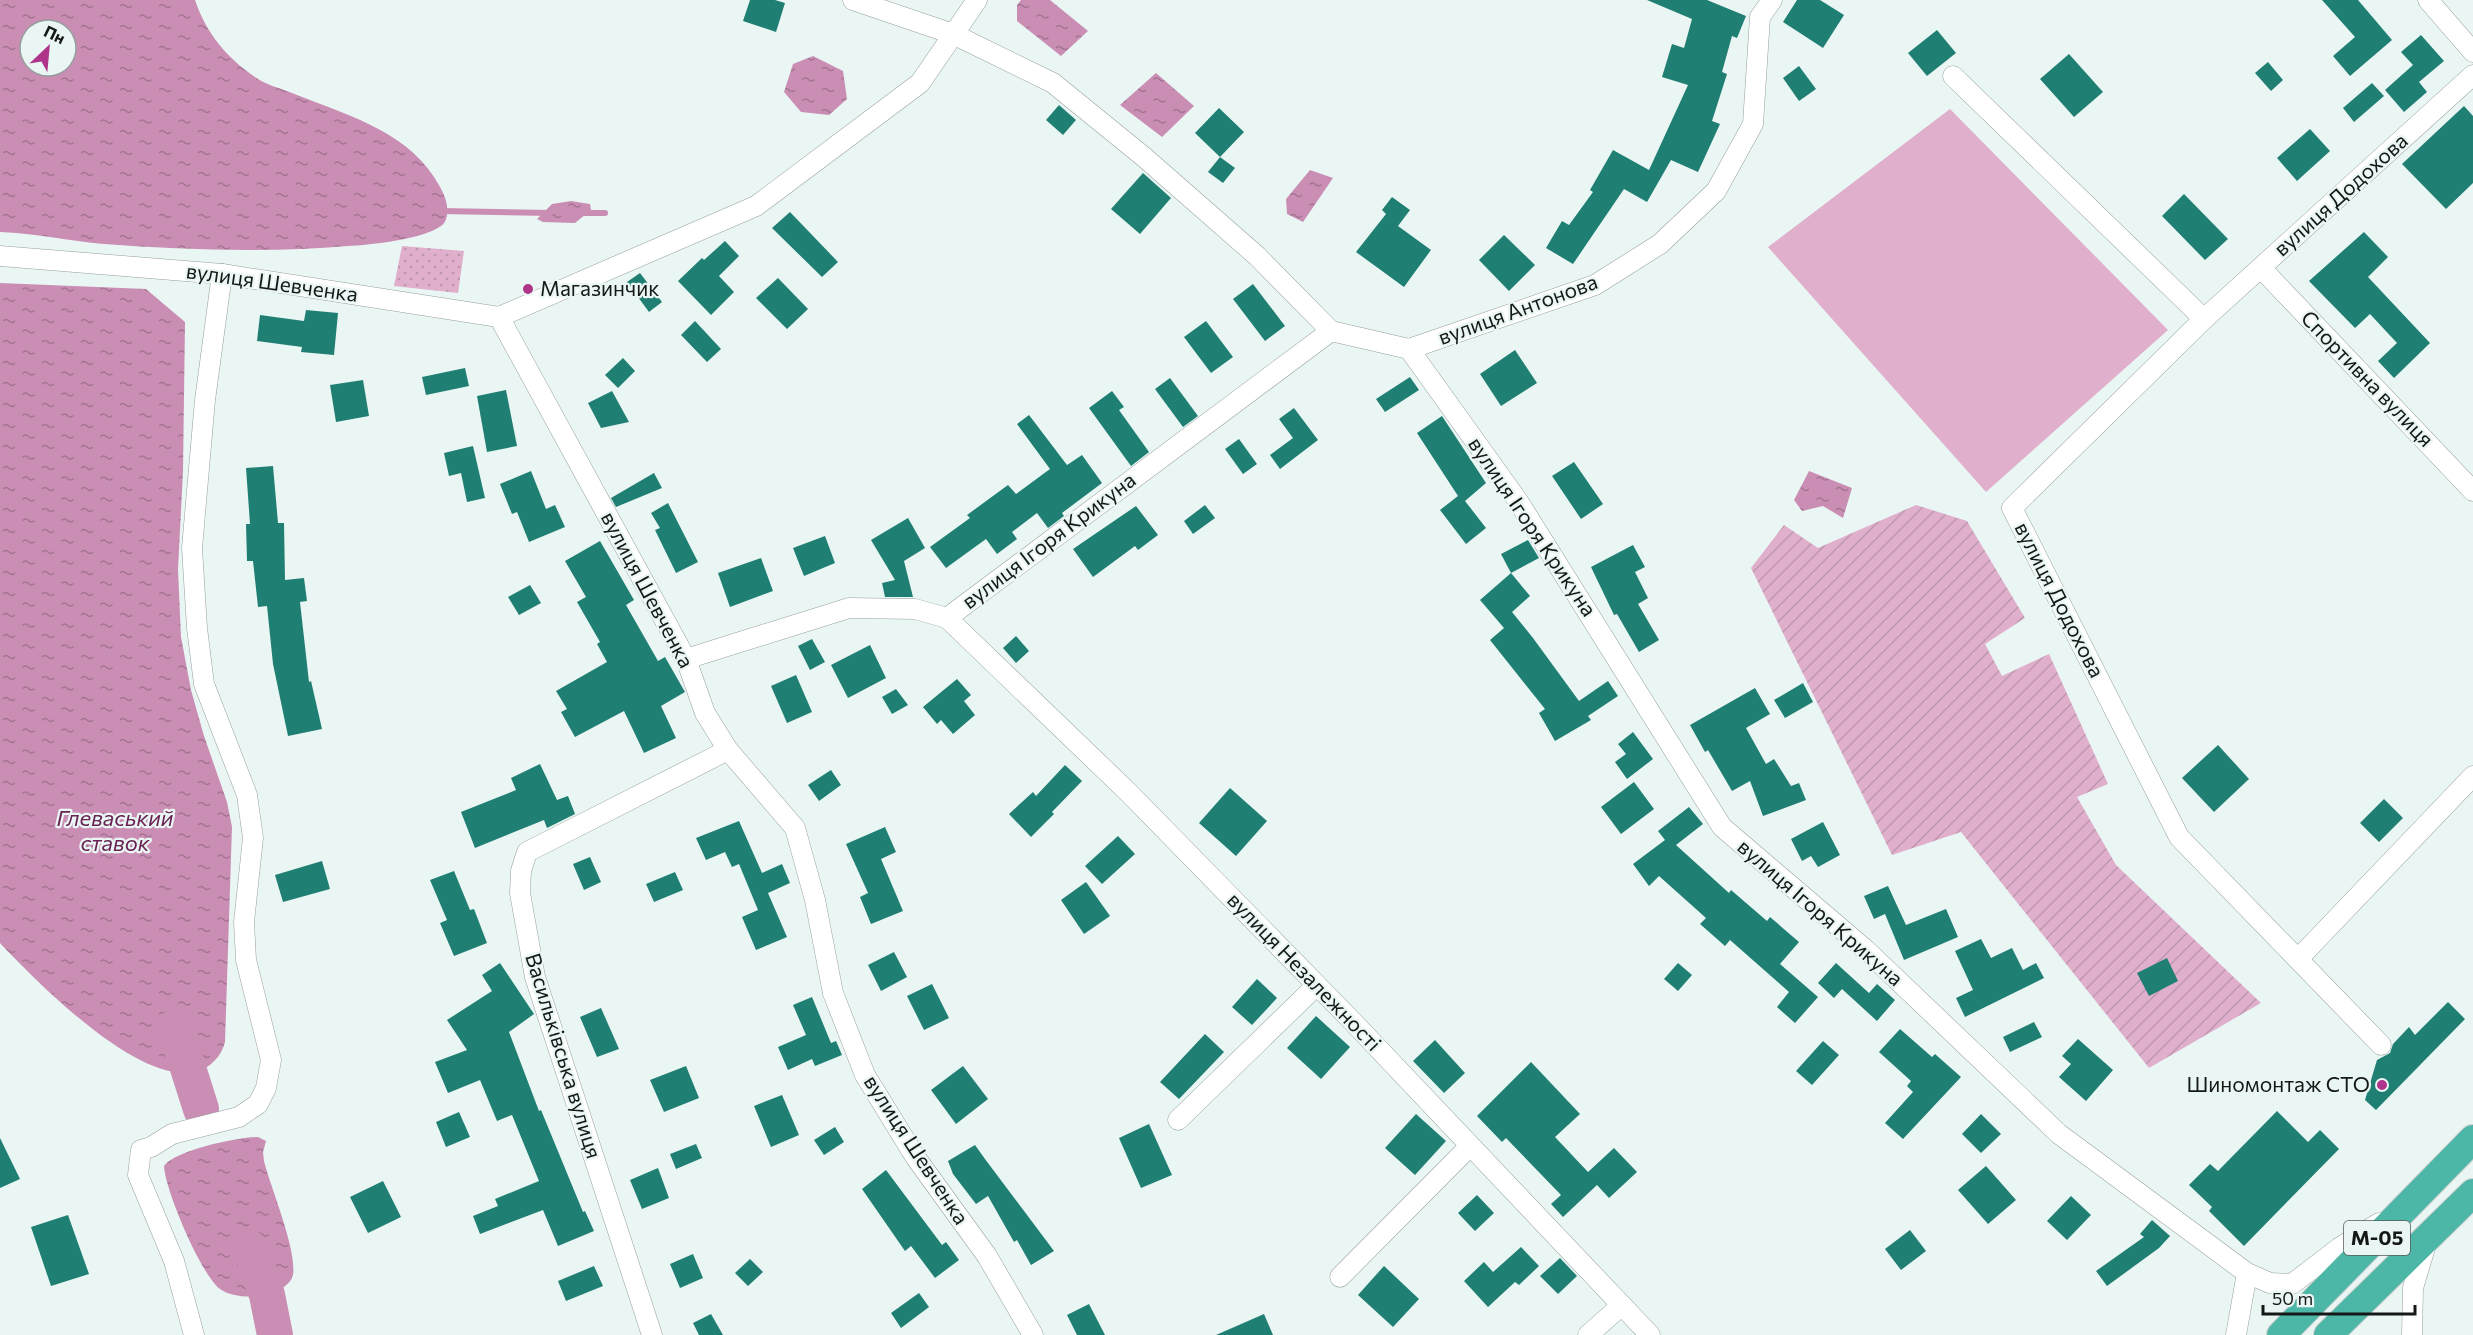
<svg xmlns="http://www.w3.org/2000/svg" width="2473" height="1335" viewBox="0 0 2473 1335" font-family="Commissioner,sans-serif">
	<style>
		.park { fill: url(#park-dots) }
		.garden { fill: url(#garden-furrows) }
		.pitch { fill: #dfafcc }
		.water { fill: url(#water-ripples); fill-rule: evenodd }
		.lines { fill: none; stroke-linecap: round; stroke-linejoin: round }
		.stream { stroke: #ca8eb4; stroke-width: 6 }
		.river { stroke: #ca8eb4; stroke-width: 36 }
		.building { fill: #207f73 }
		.minor-casing { stroke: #95a09e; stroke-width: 21 }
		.highway-casing { stroke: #d0d1d1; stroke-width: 30 }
		.minor { stroke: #fff; stroke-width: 20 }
		.highway { stroke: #4cb6a7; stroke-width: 28 }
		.poi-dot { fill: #ae358a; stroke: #eaf6f4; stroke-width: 2 }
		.labels { text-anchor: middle; stroke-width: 4.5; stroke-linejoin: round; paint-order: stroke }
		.shield { fill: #eaf6f4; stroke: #545b59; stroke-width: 1.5 }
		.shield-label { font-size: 20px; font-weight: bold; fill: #141817 }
		.street-label { font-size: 21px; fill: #141817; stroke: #eaf6f4 }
		.poi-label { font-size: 21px; fill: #141817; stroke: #eaf6f4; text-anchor: start }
		.water-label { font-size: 22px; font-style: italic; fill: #692253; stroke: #eaf6f4 }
	</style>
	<defs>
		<pattern id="park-dots" width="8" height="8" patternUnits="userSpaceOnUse" patternTransform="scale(1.5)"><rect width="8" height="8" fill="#dfafcc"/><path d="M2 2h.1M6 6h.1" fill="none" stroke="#be96ae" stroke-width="1.8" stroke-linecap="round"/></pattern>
		<pattern id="garden-furrows" width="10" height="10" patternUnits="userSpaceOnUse" patternTransform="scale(1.5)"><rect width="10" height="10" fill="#dfafcc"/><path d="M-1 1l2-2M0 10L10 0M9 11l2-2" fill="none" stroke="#be96ae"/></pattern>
		<pattern id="water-ripples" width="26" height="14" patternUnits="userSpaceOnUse" patternTransform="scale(1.5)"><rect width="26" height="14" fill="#ca8eb4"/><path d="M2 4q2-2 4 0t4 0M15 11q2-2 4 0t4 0" fill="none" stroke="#a37391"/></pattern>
	</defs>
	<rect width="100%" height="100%" fill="#eaf6f4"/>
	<polygon class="park" points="402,246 464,251 458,293 394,286"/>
	<polygon class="garden" points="1916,505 1967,521 2025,618 1985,644 2002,676 2049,654 2108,784 2077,797 2116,865 2261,1003 2149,1068 1961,832 1892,855 1751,568 1784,525 1818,548"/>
	<polygon class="pitch" points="1950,109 2168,330 1986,492 1768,247"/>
	<g class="water">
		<path d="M0,0H195C206,33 227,58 255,77C266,85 280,88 292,93C342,113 404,130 434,177C439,185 446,196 447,206C448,213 447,222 441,226C424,239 370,245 348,246C267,253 185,250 104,244C69,241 35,233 0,232ZM30,30H66V66H30Z"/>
		<polygon points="1021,0 1050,0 1088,31 1061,56 1017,21 1017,5"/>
		<polygon points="813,56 843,71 847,99 829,115 801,112 784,92 793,64"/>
		<polygon points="1156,73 1194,106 1162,137 1120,105"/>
		<polygon points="1310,170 1333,178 1303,222 1287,214 1286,199"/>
		<polygon points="571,201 590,204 591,210 575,223 543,222 537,219 552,204"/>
		<path d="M0,283L146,289L185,322L183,471L178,570L181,637L191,690L204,736L227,802L232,827L225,1042C222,1053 216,1061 207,1067C152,1101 35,980 0,943Z"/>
		<polygon points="1809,471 1852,488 1843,518 1823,506 1802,511 1794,500"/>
		<path d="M258,1137L266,1141L263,1152L264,1161C271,1189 297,1249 293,1275C291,1285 278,1291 269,1294C256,1298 232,1298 220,1289C201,1275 165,1190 164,1166C176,1150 238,1137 258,1137Z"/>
	</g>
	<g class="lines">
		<g class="stream">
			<polyline points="440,211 550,213"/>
			<polyline points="581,213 605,213"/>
		</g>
		<g class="river">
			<polyline points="175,1027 201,1109"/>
			<polyline points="251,1249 267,1295 275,1335"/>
		</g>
	</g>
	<g class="building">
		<polygon points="750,0 775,0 785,3 776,32 743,21"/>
		<polygon points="1647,0 1707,0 1746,16 1737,38 1732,36 1722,72 1727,74 1712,121 1720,124 1698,172 1671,160 1647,202 1624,189 1573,264 1546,248 1562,221 1569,225 1593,192 1590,190 1613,150 1649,170 1688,85 1662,77 1672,44 1684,48 1692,19"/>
		<polygon points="1797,0 1820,0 1844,15 1823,48 1783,22"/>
		<polygon points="2322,0 2358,0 2392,40 2350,76 2333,56 2355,37"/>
		<polygon points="1937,30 1956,53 1927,76 1908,53"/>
		<polygon points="2421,35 2444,61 2419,82 2427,92 2404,112 2385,90 2413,65 2401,52"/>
		<polygon points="2069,54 2103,92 2074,117 2040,79"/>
		<polygon points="2268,62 2283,80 2271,91 2255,73"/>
		<polygon points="1799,66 1816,89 1799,101 1783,78"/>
		<polygon points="2372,83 2384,96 2354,122 2343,108"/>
		<polygon points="1059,105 1076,120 1063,135 1046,120"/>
		<polygon points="2464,106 2473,116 2473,183 2446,209 2402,164"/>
		<polygon points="1219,108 1244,132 1220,157 1195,133"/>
		<polygon points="2310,129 2330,151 2297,181 2277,158"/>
		<polygon points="1220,157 1235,168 1223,183 1208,172"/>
		<polygon points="1143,173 1171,198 1140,234 1111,209"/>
		<polygon points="2184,194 2228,239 2205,260 2162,216"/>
		<polygon points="1392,197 1410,210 1398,226 1431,250 1404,287 1356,252 1386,214 1382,210"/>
		<polygon points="790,212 838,262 822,277 772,228"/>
		<polygon points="2364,232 2388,257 2368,277 2430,343 2394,378 2378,361 2397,343 2370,314 2355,328 2309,281"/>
		<polygon points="1504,235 1535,265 1509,291 1479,260"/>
		<polygon points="725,241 739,256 719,276 734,292 711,315 678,281 702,258 704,260"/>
		<polygon points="640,273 662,302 649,312 627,282"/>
		<polygon points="778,278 808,309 787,329 756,298"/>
		<polygon points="1253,284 1285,326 1265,341 1233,299"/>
		<polygon points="306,310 338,313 334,355 301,352 302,347 257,341 260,315 304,321"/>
		<polygon points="695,321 721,349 707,362 681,335"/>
		<polygon points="1206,321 1233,357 1211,373 1184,337"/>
		<polygon points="1515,350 1537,383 1501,406 1480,374"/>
		<polygon points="623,358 635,371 618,388 605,375"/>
		<polygon points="465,368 469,386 426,395 422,377"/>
		<polygon points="1410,377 1419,390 1385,412 1376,399"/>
		<polygon points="1170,378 1198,416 1183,427 1155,389"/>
		<polygon points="363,380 369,416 336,422 330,385"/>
		<polygon points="506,390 517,446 487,452 477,396"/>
		<polygon points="612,391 629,422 601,428 588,403"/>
		<polygon points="1112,391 1124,407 1119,410 1149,452 1131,466 1089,408"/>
		<polygon points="1294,408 1318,440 1280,469 1270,455 1293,438 1279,419"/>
		<polygon points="1029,415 1067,465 1082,455 1102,483 1062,513 1064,516 1048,528 1037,513 1012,532 1017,539 997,554 986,539 946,568 930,547 970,518 967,515 1008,485 1016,494 1050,469 1017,424"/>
		<polygon points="1442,416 1486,483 1465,501 1486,528 1466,544 1440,510 1458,496 1417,433"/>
		<polygon points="1239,439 1257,464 1243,474 1225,449"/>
		<polygon points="473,446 485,498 467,502 461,473 449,476 444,453"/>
		<polygon points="1574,462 1603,504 1581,519 1552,476"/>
		<polygon points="273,466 278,523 284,523 285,580 304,578 307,601 300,602 309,682 311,681 322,729 288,736 273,664 267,606 258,607 253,561 247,561 246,524 250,524 246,468"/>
		<polygon points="531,471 546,509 555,505 565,527 529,542 517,512 512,514 500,484"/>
		<polygon points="654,473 662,488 616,507 611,498"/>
		<polygon points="668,503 698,562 676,573 655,530 660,528 651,513"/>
		<polygon points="1205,505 1215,518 1193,534 1184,521"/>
		<polygon points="1136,506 1158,535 1138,550 1135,546 1093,577 1073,549"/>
		<polygon points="908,518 925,548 904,561 913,597 885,597 882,583 895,580 871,540"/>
		<polygon points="825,536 835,563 804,576 793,548"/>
		<polygon points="1528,540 1539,558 1511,573 1501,554"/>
		<polygon points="600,541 634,600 626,605 658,661 665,657 685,692 661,706 676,738 644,753 624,711 575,737 561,712 567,709 556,691 607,662 597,644 600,642 577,602 586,597 565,561"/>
		<polygon points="1633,545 1645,567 1635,572 1648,598 1638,604 1659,640 1639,652 1617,614 1614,615 1591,567"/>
		<polygon points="761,558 773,591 730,607 718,573"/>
		<polygon points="1511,573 1530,596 1512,612 1533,638 1579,701 1608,681 1618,696 1588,716 1591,720 1555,741 1539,713 1545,709 1490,640 1504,628 1480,600"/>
		<polygon points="530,585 541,603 519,615 508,597"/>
		<polygon points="1016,636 1029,651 1016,663 1003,648"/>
		<polygon points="812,639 825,662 810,670 798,646"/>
		<polygon points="870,645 886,678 848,698 831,665"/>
		<polygon points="796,675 812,712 787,723 771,686"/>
		<polygon points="957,679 971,695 964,701 975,715 953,734 941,720 937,724 923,707"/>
		<polygon points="1803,683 1813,702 1785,718 1774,700"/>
		<polygon points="1755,688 1770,714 1746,728 1766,764 1774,759 1791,786 1799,783 1806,800 1763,816 1750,781 1732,791 1708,750 1705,752 1690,725"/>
		<polygon points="896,689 908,705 892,714 882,697"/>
		<polygon points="1633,732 1653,759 1627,779 1615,762 1626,754 1618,744"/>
		<polygon points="2218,745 2249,779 2214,812 2182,778"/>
		<polygon points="540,764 557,800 568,796 575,814 547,828 544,820 475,848 461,812 516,790 511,778"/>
		<polygon points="1065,765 1082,781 1052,812 1054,814 1031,837 1009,814 1033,792 1036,796"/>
		<polygon points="831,770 841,785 819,801 808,785"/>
		<polygon points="1634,782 1654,809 1621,834 1601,807"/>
		<polygon points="1230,788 1267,821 1236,856 1199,823"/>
		<polygon points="2384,799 2403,818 2379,842 2360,823"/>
		<polygon points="1689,807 1703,824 1676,845 1729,893 1731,890 1767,921 1770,917 1799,942 1780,964 1818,997 1795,1023 1777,1007 1789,992 1730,940 1725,946 1700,924 1706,918 1659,876 1649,886 1633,864 1665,840 1658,831"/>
		<polygon points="739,821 762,873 782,864 790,883 768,893 787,937 756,950 742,917 758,910 739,864 732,867 725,852 706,860 696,838"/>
		<polygon points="1823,822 1840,855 1818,867 1811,856 1802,861 1791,839"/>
		<polygon points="885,827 896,852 881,859 903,911 871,924 860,897 868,893 846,844"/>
		<polygon points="1118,836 1135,854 1102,884 1085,866"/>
		<polygon points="590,857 601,882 584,890 573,864"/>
		<polygon points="322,861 330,889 283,902 275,875"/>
		<polygon points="454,871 470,910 474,909 487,943 454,956 440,923 447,920 430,880"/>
		<polygon points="675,872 683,890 654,902 646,884"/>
		<polygon points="1086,882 1110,916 1084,934 1061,900"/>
		<polygon points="1888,886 1906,925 1946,909 1958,937 1904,960 1885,914 1874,919 1864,896"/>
		<polygon points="1981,939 1991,958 2012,948 2023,970 2036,963 2044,978 1965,1017 1956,998 1973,990 1955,951"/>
		<polygon points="894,952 907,977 881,991 868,965"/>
		<polygon points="2167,958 2178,981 2149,996 2137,973"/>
		<polygon points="500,963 534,1014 509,1032 539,1111 541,1110 583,1212 585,1211 594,1231 558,1246 543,1210 480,1234 473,1216 498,1206 495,1199 539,1181 512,1115 497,1121 480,1080 448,1093 435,1062 467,1050 447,1020 492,991 482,975"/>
		<polygon points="1678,963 1692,975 1678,991 1664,979"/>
		<polygon points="1836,963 1869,993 1877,984 1895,1000 1877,1021 1842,989 1834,998 1818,983"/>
		<polygon points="1257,979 1277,998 1252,1025 1232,1007"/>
		<polygon points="932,984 949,1018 924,1030 907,996"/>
		<polygon points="812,997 831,1043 836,1041 842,1055 815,1066 812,1059 788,1070 778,1047 806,1035 793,1005"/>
		<polygon points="2448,1002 2465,1019 2376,1110 2365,1100 2377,1060 2390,1053 2393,1044 2409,1027 2415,1035"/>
		<polygon points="601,1008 619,1049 597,1057 580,1017"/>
		<polygon points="1316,1016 1350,1047 1321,1079 1287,1048"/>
		<polygon points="2034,1022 2042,1037 2010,1052 2003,1037"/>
		<polygon points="1900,1029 1932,1057 1935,1054 1961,1077 1903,1139 1885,1123 1913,1092 1907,1086 1911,1081 1879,1052"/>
		<polygon points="1205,1034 1224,1052 1179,1099 1160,1082"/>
		<polygon points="2078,1039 2113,1070 2086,1101 2059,1077 2071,1064 2062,1056"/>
		<polygon points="1435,1040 1465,1073 1444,1093 1413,1061"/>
		<polygon points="1823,1041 1839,1055 1812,1085 1796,1071"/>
		<polygon points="1531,1062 1580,1114 1555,1137 1588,1172 1614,1148 1637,1172 1609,1198 1597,1185 1563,1217 1551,1204 1561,1195 1506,1138 1502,1142 1477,1116"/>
		<polygon points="686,1066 699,1098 664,1112 650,1080"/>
		<polygon points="963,1066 988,1099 956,1124 931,1090"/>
		<polygon points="782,1095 799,1135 771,1147 754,1106"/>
		<polygon points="2277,1111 2308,1142 2320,1130 2339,1149 2244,1246 2209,1211 2212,1207 2189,1185 2210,1164 2218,1171"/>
		<polygon points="459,1112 470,1137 446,1147 436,1122"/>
		<polygon points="1416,1114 1446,1141 1415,1175 1385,1148"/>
		<polygon points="1981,1114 2001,1134 1981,1153 1962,1134"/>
		<polygon points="1149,1124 1172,1175 1141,1188 1119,1138"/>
		<polygon points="835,1127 844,1142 824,1155 814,1140"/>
		<polygon points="0,1138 20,1179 0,1188"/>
		<polygon points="696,1144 702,1158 676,1169 670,1154"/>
		<polygon points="975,1145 985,1159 1054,1251 1031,1265 1017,1240 1014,1242 988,1196 976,1204 953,1174 948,1161"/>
		<polygon points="1986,1166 2016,1200 1988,1224 1958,1190"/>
		<polygon points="658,1168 669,1198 642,1209 630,1180"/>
		<polygon points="886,1170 942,1245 946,1242 959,1260 935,1278 911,1246 905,1251 862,1189"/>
		<polygon points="383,1181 401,1217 368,1233 350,1197"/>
		<polygon points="1477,1195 1494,1213 1475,1231 1458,1213"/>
		<polygon points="2071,1196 2091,1215 2067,1240 2047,1221"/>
		<polygon points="68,1215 89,1274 51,1286 31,1227"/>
		<polygon points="2152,1220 2170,1236 2159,1248 2107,1286 2096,1271 2144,1237 2140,1234"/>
		<polygon points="1910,1230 1926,1251 1901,1270 1885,1249"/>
		<polygon points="1521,1247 1539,1266 1519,1285 1515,1282 1488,1307 1464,1281 1484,1262 1493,1272"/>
		<polygon points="693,1254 703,1278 680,1288 670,1264"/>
		<polygon points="1560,1258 1577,1276 1558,1294 1540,1276"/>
		<polygon points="750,1259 763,1272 748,1286 735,1273"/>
		<polygon points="594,1266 603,1286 566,1301 558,1281"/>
		<polygon points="1384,1266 1419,1299 1393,1327 1358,1295"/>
		<polygon points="919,1293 929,1307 901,1328 891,1313"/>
		<polygon points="1089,1304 1105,1335 1077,1335 1067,1315"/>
		<polygon points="711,1314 723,1335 699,1335 693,1323"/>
		<polygon points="1264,1314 1273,1335 1216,1335"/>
	</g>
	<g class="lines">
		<defs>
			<g id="minor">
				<polyline points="853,0 953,34 1053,83 1144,157 1257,256 1331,331"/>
				<polyline points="2428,0 2473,52"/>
				<polyline points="1953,76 2204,319"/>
				<polyline points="0,256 222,274 499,317 686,659 705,713 728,750 795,828 815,900 833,993 865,1075 916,1158 987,1256 1033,1335"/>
				<polyline points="2261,268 2473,491"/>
				<polyline points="499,317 756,206 920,83 977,0"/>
				<polyline points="1409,349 1595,285 1660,244 1716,191 1753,124 1760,17 1772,0"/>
				<polyline points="947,618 1129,793 1355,1024 1650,1335"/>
				<polyline points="686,659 849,608 915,609 947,618 1331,331 1409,349 1518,501 1722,827 1866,950 2059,1134 2247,1273 2270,1283 2292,1284 2339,1248 2379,1223"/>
				<polyline points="2298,959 2473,776"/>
				<polyline points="2381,1045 2179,837 2012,508 2204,319 2473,75"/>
				<polyline points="1178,1120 1317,985"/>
				<polyline points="1340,1277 1470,1146"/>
				<polyline points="194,1335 174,1261 138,1175 141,1150 151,1147 172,1134 239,1117 258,1104 266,1088 271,1060 246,960 244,922 253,838 247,795 204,684 197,628 192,548 205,400 222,274"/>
				<polyline points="652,1335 535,977 520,893 521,871 527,852 728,750"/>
				<polyline points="1588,1335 1622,1305"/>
				<polyline points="2236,1335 2247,1273"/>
				<polyline points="2412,1335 2413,1288 2427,1241"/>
			</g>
			<g id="highway">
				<polyline points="2281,1335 2473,1139"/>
				<polyline points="2328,1335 2473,1193"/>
			</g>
		</defs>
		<use href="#minor" class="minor-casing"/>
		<use href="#highway" class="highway-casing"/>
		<use href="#minor" class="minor"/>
		<use href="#highway" class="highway"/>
	</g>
	<g class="poi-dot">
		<circle cx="528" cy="289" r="6"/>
		<circle cx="2382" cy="1085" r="6"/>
	</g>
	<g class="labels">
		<rect class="shield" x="2344" y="1221" width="66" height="34" rx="4.5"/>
		<g class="shield-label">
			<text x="2377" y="1245">М-05</text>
		</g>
		<g class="street-label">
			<text transform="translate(2341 195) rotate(-42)" y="7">вулиця Додохова</text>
			<text transform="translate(272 283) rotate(8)" y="7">вулиця Шевченка</text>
			<text transform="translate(1518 310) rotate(-20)" y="7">вулиця Антонова</text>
			<text transform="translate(2367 379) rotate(46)" y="7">Спортивна вулиця</text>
			<text transform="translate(1532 527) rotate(56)" y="7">вулиця Ігоря Крикуна</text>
			<text transform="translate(1049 541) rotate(-37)" y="7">вулиця Ігоря Крикуна</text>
			<text transform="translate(647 590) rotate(62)" y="7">вулиця Шевченка</text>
			<text transform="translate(2059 600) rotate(63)" y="7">вулиця Додохова</text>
			<text transform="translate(1820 913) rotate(41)" y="7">вулиця Ігоря Крикуна</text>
			<text transform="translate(1304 972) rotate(46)" y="7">вулиця Незалежності</text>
			<text transform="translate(563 1056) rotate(73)" y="7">Васильківська вулиця</text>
			<text transform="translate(916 1150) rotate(57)" y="7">вулиця Шевченка</text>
		</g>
		<g class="poi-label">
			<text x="540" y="296">Магазинчик</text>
			<text x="2370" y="1092" text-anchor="end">Шиномонтаж СТО</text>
		</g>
		<g class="water-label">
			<text x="115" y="826">Глеваський<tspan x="115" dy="25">ставок</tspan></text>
		</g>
	</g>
	<g transform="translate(48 48) rotate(26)"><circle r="28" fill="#eaf6f4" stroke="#949d9c" stroke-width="1.5"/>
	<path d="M0-4.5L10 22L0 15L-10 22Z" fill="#ae358a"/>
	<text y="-9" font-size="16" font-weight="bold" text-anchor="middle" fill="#141817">Пн</text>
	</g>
	<path d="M2263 1305v9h152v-9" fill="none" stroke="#141817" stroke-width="3"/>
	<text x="2272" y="1305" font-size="18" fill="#141817" stroke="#eaf6f4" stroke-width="4.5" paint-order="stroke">50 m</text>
</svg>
